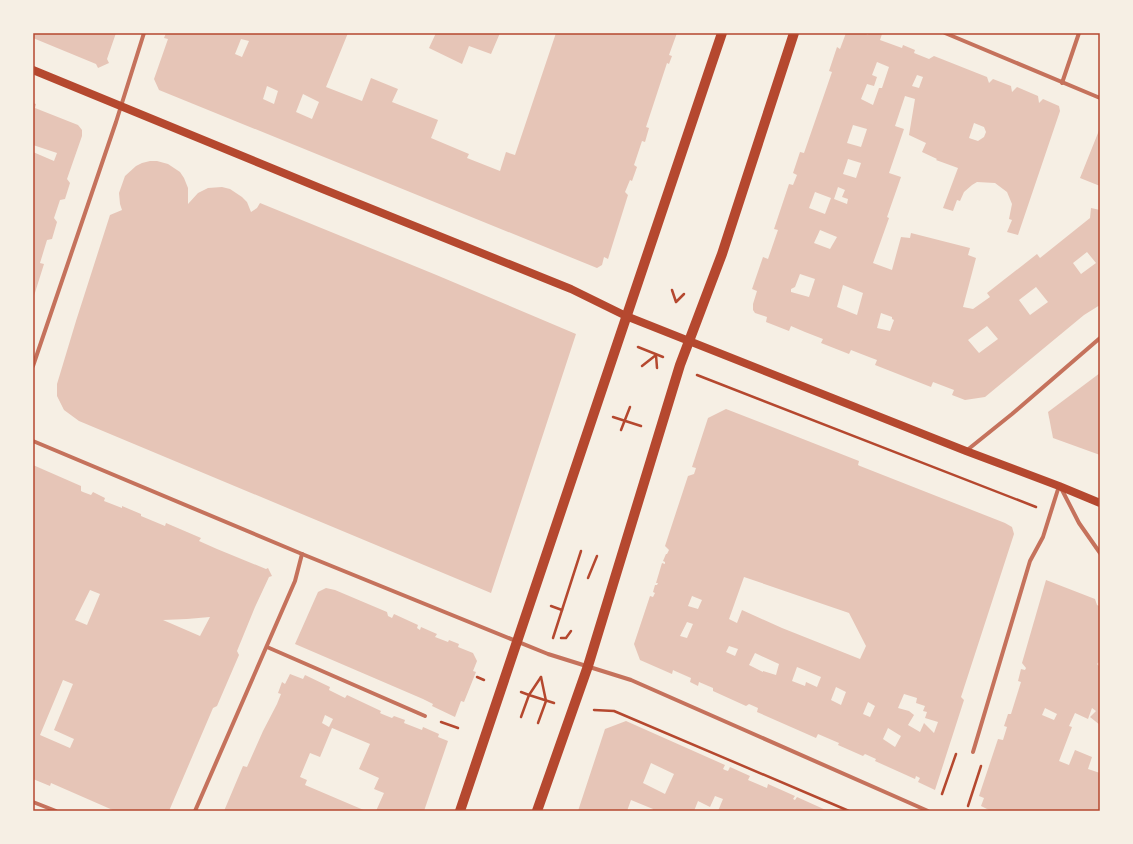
<svg xmlns="http://www.w3.org/2000/svg" width="1133" height="844" viewBox="0 0 1133 844" font-family="'Nunito Sans',sans-serif">
	<style>
		.building { fill: #e6c5b7; fill-rule: evenodd }
		.lines { fill: none; stroke-linecap: round; stroke-linejoin: round }
		.path { stroke: #b5482f; stroke-width: 2.5 }
		.minor { stroke: #c5725c; stroke-width: 4 }
		.secondary { stroke: #b5482f; stroke-width: 8 }
		.primary { stroke: #b5482f; stroke-width: 10 }
		.neatline { fill: none; stroke: #b5482f; stroke-width: 1.5 }
	</style>
	<rect width="100%" height="100%" fill="#f6efe4"/>
	<g class="building">
		<polygon points="33,33 116,33 107,59 109,63 98,68 96,64 33,38"/>
		<path d="M166,33H348L326,87L362,101L371,78L398,89L392,102L438,120L431,138L469,154L467,158L500,171L506,152L515,155L556,33H677L669,55L672,56L669,64L667,63L646,127L649,128L645,142L642,141L634,165L637,167L632,181L630,180L625,192L628,195L608,259L604,257L602,265L597,268L159,90L154,79L168,39L164,38ZM241,39L249,41L242,57L235,54ZM267,86L278,91L274,104L263,99ZM303,94L319,102L312,119L296,112Z"/>
		<polygon points="436,33 500,33 491,54 469,46 462,64 429,48"/>
		<path d="M846,33H864L868,35L869,33H880L882,34L880,40L902,48L903,45L915,50L914,53L929,59L934,56L987,77L989,83L993,79L1011,86L1012,92L1017,87L1038,96L1039,103L1043,99L1059,106L1060,111L1018,235L1007,232L1012,220L1009,219L1012,204L1007,192L995,183L977,182L972,185L964,192L960,201L957,200L953,211L943,208L958,168L936,160L937,159L922,152L926,143L909,135L915,99L905,96L895,126L904,129L889,173L901,177L887,217L889,218L873,263L892,270L901,237L910,238L911,233L970,248L968,255L976,258L963,307L973,309L990,297L987,293L1037,254L1040,258L1090,218L1091,208L1100,210V305L1084,315L985,397L965,400L952,395L954,390L933,382L931,387L875,365L877,360L869,357L851,350L849,354L821,343L823,339L805,332L791,326L789,331L766,322L767,317L755,313L753,310V304L757,291L752,289L763,257L768,259L778,230L774,229L789,184L793,185L797,175L793,173L800,152L804,153L832,72L829,71L837,47L840,49ZM877,62L889,67L882,88H879L873,105L861,99L867,84L874,86L877,77L872,75ZM917,75L923,77L919,88L912,86ZM974,123L984,127L986,132L984,137L978,141L969,138ZM853,125L867,129L861,147L847,143ZM848,159L861,163L856,178L843,174ZM838,187L845,190L842,197L848,199L847,204L834,199ZM815,192L831,198L825,214L809,208ZM820,230L837,237L830,249L814,243ZM1087,252L1096,263L1081,274L1073,263ZM800,274L815,279L809,297L791,292V289L795,287ZM843,285L863,293L857,315L837,307ZM1036,287L1048,302L1030,315L1019,300ZM881,313L892,317V319L894,320L890,331L877,328ZM987,326L998,339L979,353L968,340Z"/>
		<polygon points="33,103 36,104 35,108 78,125 82,130 82,136 67,179 70,183 65,199 60,200 54,218 57,222 52,239 47,240 40,263 44,264 33,299 33,152 54,161 57,153 33,145"/>
		<polygon points="1100,128 1100,186 1080,178"/>
		<polygon points="150,161 157,161 168,164 180,172 184,178 188,188 188,204 198,193 208,188 222,187 230,189 242,197 247,202 251,212 257,208 260,203 434,274 576,334 491,593 79,421 64,410 57,396 57,384 76,321 110,215 122,210 120,204 119,193 125,176 136,166 142,163"/>
		<polygon points="1100,373 1100,455 1053,438 1048,412"/>
		<path d="M726,409L859,461L858,465L860,466L1005,523L1012,527L1014,534L961,697L964,700L935,790L918,782L920,778L916,776L915,779L875,761L876,759L865,754L863,756L838,745L839,743L818,734L816,738L757,712L758,708L749,704L746,706L713,691V688L699,682L698,686L690,682L691,678L675,671L673,670L672,674L640,660L634,644L650,596L653,597L655,593L653,592L655,585H657L658,583H656L662,563L665,564V562L663,561L666,554H667L669,550L665,546L688,476L694,474L696,468L692,467L708,418ZM744,577L849,613L866,646L860,659L782,628L742,610L737,623L729,619ZM692,596L702,600L698,609L688,606ZM687,622L693,624L687,638L680,636ZM729,646L738,649L735,656L726,652ZM755,653L779,664L776,675L763,671V672L749,665ZM797,667L821,677L817,687L806,682L805,686L792,681ZM836,687L846,692L841,705L831,700ZM904,694L917,698L916,703L925,706L923,711L927,712L925,718L938,722L934,733L924,723L920,732L908,725L914,715L909,711L898,708ZM868,702L875,706L870,717L863,714ZM888,728L901,736L895,747L883,739Z"/>
		<path d="M33,465L81,486V491L83,492L91,495L93,492L105,498L104,501L122,508V506L141,514V516L165,526L166,523L201,538L199,541L217,549L266,569L268,568L272,576L269,577L255,607L237,651L239,655L217,706L213,708L169,811H115L51,783L50,786L33,779ZM90,590L100,594L87,625L75,620ZM210,617L200,636L163,620L187,619ZM63,680L73,684L54,730L74,739L70,748L40,735Z"/>
		<path d="M1046,580L1095,599L1097,605L1099,606L1100,605V661L1097,664L1100,667V725L1090,717L1096,711L1092,708L1088,719L1075,713L1069,726L1072,727L1059,761L1069,765L1075,750L1092,757L1088,769L1100,773V811H988L989,810L981,806L984,798L979,796L998,739L1003,740L1007,727L1004,726L1008,714H1011L1021,682L1018,681L1021,669L1025,670L1026,668L1022,663ZM1045,708L1057,714L1054,720L1042,715Z"/>
		<polygon points="326,588 335,590 387,612 388,616 392,618 394,614 418,625 417,628 420,630 421,627 437,634 435,637 448,642 449,640 459,644 458,647 473,653 477,661 473,671 476,672 464,702 461,701 455,717 432,706 433,704 423,699 295,644 318,592"/>
		<path d="M290,674L303,679L305,675L330,687L329,690L345,698L347,695L381,711L380,713L382,714L392,718L394,716L405,720L404,723L422,730L423,727L439,734L438,737L448,741L424,811H376L384,793L374,789L379,778L359,769L370,744L332,728L320,757L310,753L300,777L307,780L305,785L366,811H224L243,766L247,767L263,731L277,704L281,694L278,693L282,682L285,684ZM325,715L333,719L329,727L322,723Z"/>
		<path d="M626,721L725,765L723,769L725,770L728,771L730,767L750,776L748,780L767,788L768,784L795,796L793,799L795,800L797,797L828,811H718L723,799L715,796L710,807L698,801L694,811H652L653,809L631,800L627,811H578L605,729ZM651,763L674,774L665,794L643,783Z"/>
	</g>
	<g class="lines">
		<g class="path">
			<polyline points="672,290 676,302 684,294"/>
			<polyline points="638,347 663,357"/>
			<polyline points="656,355 657,368"/>
			<polyline points="642,366 656,355"/>
			<polyline points="697,375 1036,507"/>
			<polyline points="613,417 641,426"/>
			<polyline points="621,430 630,407"/>
			<polyline points="588,578 597,556"/>
			<polyline points="551,606 562,610"/>
			<polyline points="553,638 581,551"/>
			<polyline points="561,638 566,638 571,631"/>
			<polyline points="477,677 484,680"/>
			<polyline points="541,677 529,695 554,703"/>
			<polyline points="521,692 529,695 521,717"/>
			<polyline points="594,710 614,711 849,811"/>
			<polyline points="441,722 458,728"/>
			<polyline points="538,723 546,701 541,677"/>
			<polyline points="942,794 956,754"/>
			<polyline points="968,806 981,766"/>
		</g>
		<g class="minor">
			<polyline points="945,33 1100,98"/>
			<polyline points="1062,83 1079,33"/>
			<polyline points="33,366 116,122 144,33"/>
			<polyline points="33,441 302,554 548,654 631,680 928,811"/>
			<polyline points="966,451 1012,414 1100,338"/>
			<polyline points="1061,488 1079,523 1100,553"/>
			<polyline points="267,647 425,716"/>
			<polyline points="973,752 1030,561 1043,537 1059,486"/>
			<polyline points="33,802 56,811"/>
			<polyline points="195,811 295,581 302,554"/>
		</g>
		<polyline class="secondary" points="33,70 320,188 571,289 626,316 966,451 1059,486 1100,503"/>
		<g class="primary">
			<path d="M460,811C549,552 634,292 722,33"/>
			<polyline points="537,811 588,666 680,365 722,254 794,33"/>
		</g>
	</g>
	<rect width="1133" height="844" fill="none" stroke="#f6efe4" stroke-width="68"/>
	<rect x="34" y="34" width="1065" height="776" class="neatline"/>
</svg>
